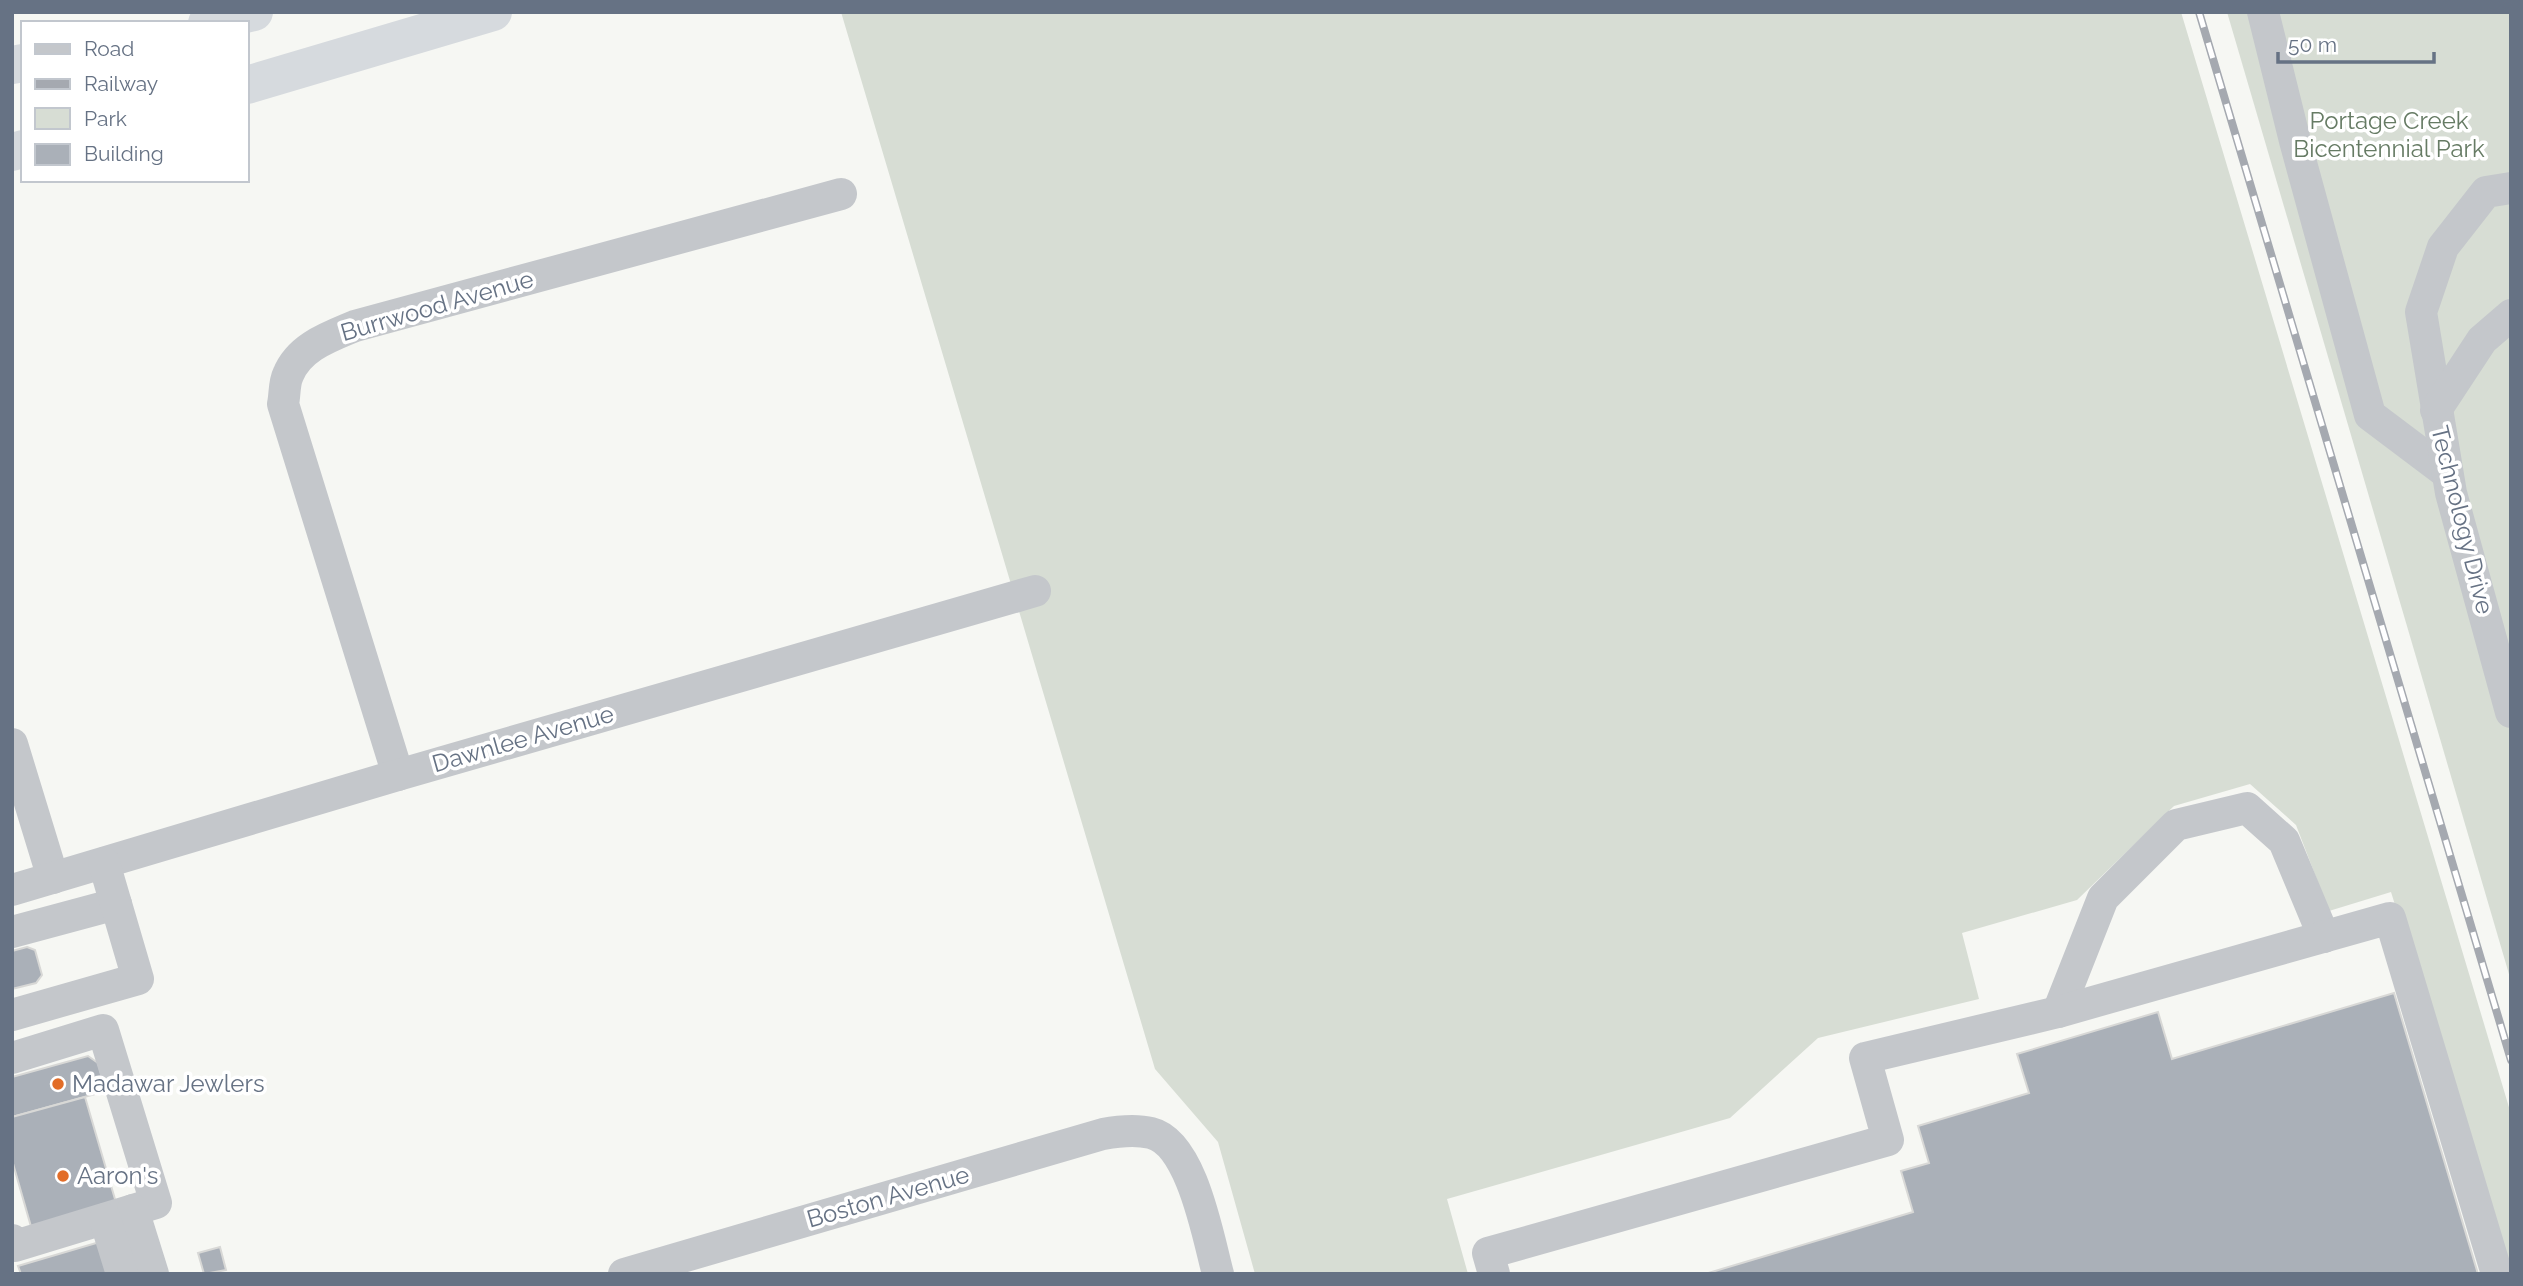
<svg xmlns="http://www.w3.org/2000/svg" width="2523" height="1286" viewBox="0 0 2523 1286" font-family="Raleway,sans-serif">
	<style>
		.green { fill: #d7ddd4 }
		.building { fill: #aab0b8; stroke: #d8d8d6; stroke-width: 2 }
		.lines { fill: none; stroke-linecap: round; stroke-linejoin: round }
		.minor { stroke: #c4c7cb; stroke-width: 32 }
		.highway { stroke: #d6dade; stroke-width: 38 }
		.rail-casing { stroke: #a5a9b0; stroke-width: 8 }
		.rail { stroke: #fff; stroke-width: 5; stroke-dasharray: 16; stroke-linecap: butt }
		.poi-dot { fill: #e26d28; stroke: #fff; stroke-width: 2.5 }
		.labels { text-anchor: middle; stroke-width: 7; stroke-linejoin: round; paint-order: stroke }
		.park-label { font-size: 24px; fill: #667b64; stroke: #fff }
		.street-label { font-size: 24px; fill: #667284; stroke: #fff }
		.poi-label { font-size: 24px; fill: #667284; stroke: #fff; text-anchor: start }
	</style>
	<rect width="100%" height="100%" fill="#f6f7f3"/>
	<g class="green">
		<polygon points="841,12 2181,12 2511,1114 2511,1274 2391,892 2329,911 2296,825 2250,784 2174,806 2077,900 1962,933 1979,999 1818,1038 1730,1118 1447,1199 1468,1274 1255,1274 1218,1142 1155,1069"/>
		<polygon points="2227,12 2511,12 2511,981"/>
	</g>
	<g class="building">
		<polygon points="27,947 35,950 42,975 36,983 12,989 12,951"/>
		<polygon points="2394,993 2478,1274 1705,1274 1913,1212 1901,1171 1929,1163 1918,1126 2029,1093 2017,1054 2158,1012 2172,1059"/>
		<polygon points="88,1056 98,1063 106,1091 12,1117 12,1077"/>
		<polygon points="85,1097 117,1206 32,1230 12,1160 12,1117"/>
		<polygon points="103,1241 112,1274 21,1274 18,1266"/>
		<polygon points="220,1247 226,1270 204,1274 198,1253"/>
	</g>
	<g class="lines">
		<g class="minor">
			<polyline points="2263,12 2295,141 2370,415 2447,473"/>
			<polyline points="2511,188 2486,192 2443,247 2421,312 2451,493 2511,712"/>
			<polyline points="2436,410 2482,340 2511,315"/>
			<polyline points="12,744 53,878"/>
			<path d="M398,775L283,404C285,395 284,383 288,375C299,347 329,337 355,326L841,194"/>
			<polyline points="12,890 398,775 1035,591"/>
			<polyline points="12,932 116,904"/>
			<polyline points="2058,1012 2103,898 2176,825 2247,808 2284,841 2324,937"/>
			<polyline points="12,1015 138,979 104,863"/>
			<polyline points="12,1058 103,1030 156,1203 15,1246 12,1240"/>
			<polyline points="133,1210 153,1274"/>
			<polyline points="105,1219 122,1274"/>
			<path d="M624,1274L1103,1134C1119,1131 1135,1129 1151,1133C1192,1143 1208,1237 1218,1274"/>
			<polyline points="1494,1274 1488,1253 1888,1140 1865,1058 2058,1012 2390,918 2497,1274"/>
		</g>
		<g class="highway">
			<polyline points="207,23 254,12"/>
			<polyline points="12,65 23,63"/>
			<polyline points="247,85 493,12"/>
			<polyline points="12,152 23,149"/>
		</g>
		<defs>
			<polyline id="rail" points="2199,12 2511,1060"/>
		</defs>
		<use href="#rail" class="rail-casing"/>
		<use href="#rail" class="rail"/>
	</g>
	<g class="poi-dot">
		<circle cx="58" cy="1084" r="7"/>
		<circle cx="63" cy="1176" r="7"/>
	</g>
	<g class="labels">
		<g class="park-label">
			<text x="2389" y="129">Portage Creek<tspan x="2389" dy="28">Bicentennial Park</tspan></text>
		</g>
		<g class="street-label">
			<text transform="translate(437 306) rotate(-16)" y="8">Burrwood Avenue</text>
			<text transform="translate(2462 520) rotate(76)" y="8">Technology Drive</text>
			<text transform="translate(523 739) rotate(-16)" y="8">Dawnlee Avenue</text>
			<text transform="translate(888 1197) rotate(-16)" y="8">Boston Avenue</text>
		</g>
		<g class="poi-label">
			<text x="72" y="1092">Madawar Jewlers</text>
			<text x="77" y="1184">Aaron's</text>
		</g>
	</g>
	<rect width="2523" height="1286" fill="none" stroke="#667284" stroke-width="28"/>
	<rect x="21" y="21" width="228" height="161" fill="#ffffff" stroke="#c2c7ce" stroke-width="2"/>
	<rect x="35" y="44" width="35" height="10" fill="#c4c7cb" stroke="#c2c7ce" stroke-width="2"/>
	<text x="84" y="56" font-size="21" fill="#667284">Road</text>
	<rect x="35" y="79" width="35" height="10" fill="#a5a9b0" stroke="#c2c7ce" stroke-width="2"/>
	<text x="84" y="91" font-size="21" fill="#667284">Railway</text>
	<rect x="35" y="108" width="35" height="21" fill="#d7ddd4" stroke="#c2c7ce" stroke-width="2"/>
	<text x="84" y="126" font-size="21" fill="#667284">Park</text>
	<rect x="35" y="144" width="35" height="21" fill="#aab0b8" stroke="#c2c7ce" stroke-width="2"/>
	<text x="84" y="161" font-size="21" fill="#667284">Building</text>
	<path d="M2278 52v10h156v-10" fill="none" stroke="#667284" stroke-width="3.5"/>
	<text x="2288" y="52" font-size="21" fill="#667284" stroke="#ffffff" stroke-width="5" paint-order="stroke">50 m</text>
</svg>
